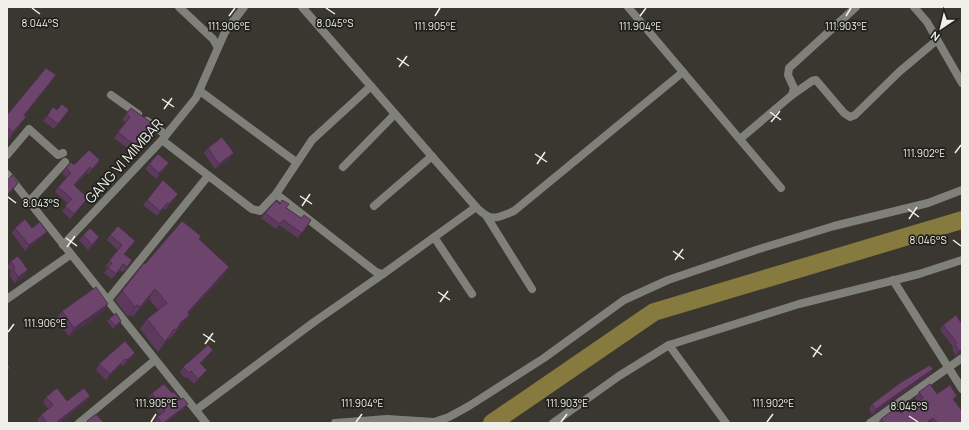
<svg xmlns="http://www.w3.org/2000/svg" width="969" height="430" viewBox="0 0 969 430" font-family="Manrope,sans-serif">
	<style>
		.lines { fill: none; stroke-linecap: round; stroke-linejoin: round }
		.river { stroke: #867a3e; stroke-width: 18 }
		.minor { stroke: #80807b; stroke-width: 8 }
		.wall { fill: #5d3a5d }
		.shaded-wall { fill: #4c304c }
		.building { fill: #6c446c; stroke: #4c304c }
		.ticks { fill: none; stroke: #f0efea; stroke-width: 1.5 }
		.labels { text-anchor: middle; stroke-width: 3.5; stroke-linejoin: round; paint-order: stroke }
		.street-label { font-size: 14px; fill: #f0efea; stroke: #1f1f1b }
		.ticks-label { font-size: 10px; text-anchor: middle; fill: #f0efea; stroke: #1f1f1b; stroke-width: 3.5; stroke-linejoin: round; paint-order: stroke }
	</style>
	<rect width="100%" height="100%" fill="#39372f"/>
	<g class="lines">
		<polyline class="river" points="492,423 654,312 962,220"/>
		<g class="minor">
			<polyline points="179,7 213,39 217,46"/>
			<path d="M302,7L476,207C491,222 495,219 514,211L683,72"/>
			<polyline points="628,7 781,188"/>
			<polyline points="914,7 927,22 962,83"/>
			<polyline points="200,91 296,162"/>
			<polyline points="111,95 138,114"/>
			<polyline points="792,95 812,81 816,80 844,113 850,117 855,115 899,72 937,40"/>
			<polyline points="147,121 166,135"/>
			<polyline points="740,139 792,95 794,88 788,75 789,68 856,7"/>
			<polyline points="162,140 252,209 260,211 276,194 376,272 383,274 476,207"/>
			<polyline points="7,155 29,129 58,155 63,153"/>
			<polyline points="343,167 395,114"/>
			<polyline points="7,174 206,423"/>
			<polyline points="276,194 312,140 371,86"/>
			<polyline points="29,202 65,162"/>
			<polyline points="374,206 432,156"/>
			<polyline points="487,217 532,289"/>
			<polyline points="434,237 472,294"/>
			<polyline points="63,245 162,140 196,98 225,32 244,7"/>
			<polyline points="893,280 962,389"/>
			<polyline points="7,299 70,255"/>
			<polyline points="107,301 208,176"/>
			<polyline points="669,345 726,423"/>
			<polyline points="196,410 314,322 383,274"/>
			<polyline points="79,423 155,360"/>
			<polyline points="335,423 387,419 434,422 449,417 469,406 544,358 624,300 668,280 756,250 834,226 928,203 962,190"/>
			<polyline points="553,423 619,376 669,345 799,304 919,274 962,260"/>
			<polyline points="870,423 962,358"/>
		</g>
	</g>
	<g class="wall">
		<polygon points="51,82 25,115 21,124 9,139 7,138 7,115"/>
		<polygon points="53,107 57,110 69,110 54,129 43,121"/>
		<polygon points="131,108 156,126 145,141 143,140 130,150 114,138 126,123 122,120"/>
		<polygon points="208,148 230,159 215,169 204,153"/>
		<polygon points="100,160 96,166 88,174 87,173 75,186 84,203 70,219 62,211 68,204 55,192 58,187 67,178 62,173 66,168 74,165"/>
		<polygon points="169,163 165,169 156,179 145,169 149,164"/>
		<polygon points="178,194 165,210 163,208 157,216 143,205 147,200"/>
		<polygon points="280,204 301,218 311,220 298,238 279,225 276,229 261,218 265,213"/>
		<polygon points="15,228 32,228 43,237 25,251 12,233"/>
		<polygon points="83,235 96,243 88,250 79,240"/>
		<polygon points="110,235 135,241 125,254 129,266 123,272 120,270 112,279 104,273 108,268 105,267 118,250 107,240"/>
		<polygon points="201,236 199,239 229,267 223,277 188,314 182,326 176,331 169,340 168,338 158,352 140,329 147,319 158,310 149,299 133,317 130,315 128,317 115,300 122,291 145,264"/>
		<polygon points="11,261 25,276 15,283 9,275 11,272 7,267"/>
		<polygon points="108,304 103,312 69,336 56,319 62,311"/>
		<polygon points="109,319 120,324 113,329 107,321"/>
		<polygon points="962,324 962,352 956,356 952,349 953,347 940,330 943,325"/>
		<polygon points="135,353 131,358 123,366 121,364 106,380 96,370 99,364"/>
		<polygon points="209,356 201,364 203,376 194,384 187,377 185,378 180,373 183,367"/>
		<polygon points="929,375 872,415 869,409 872,404"/>
		<polygon points="919,392 937,394 954,401 962,423 878,423 881,419 901,413 917,402 915,398"/>
		<polygon points="152,393 172,393 180,400 184,409 166,423 154,423 157,417 160,415 148,399"/>
		<polygon points="90,396 86,402 60,423 39,423 37,420 41,415 48,409 43,402 46,397 67,401"/>
	</g>
	<g class="shaded-wall">
		<polygon points="56,75 51,82 19,122 24,115"/>
		<polygon points="26,117 21,124 9,139 13,132"/>
		<polygon points="147,134 143,140 130,150 134,145"/>
		<polygon points="234,153 230,159 215,169 219,164"/>
		<polygon points="100,160 96,166 88,174 92,169"/>
		<polygon points="169,163 165,169 156,179 159,173"/>
		<polygon points="90,167 87,173 70,191 74,185"/>
		<polygon points="18,183 13,190 7,196 7,195"/>
		<polygon points="178,194 175,199 165,210 169,204"/>
		<polygon points="47,232 43,237 25,251 29,245"/>
		<polygon points="99,237 96,243 88,250 92,245"/>
		<polygon points="229,267 223,277 181,322 188,312"/>
		<polygon points="28,270 25,276 15,283 18,277"/>
		<polygon points="155,289 149,299 133,317 140,307"/>
		<polygon points="108,304 103,312 69,336 74,328"/>
		<polygon points="137,305 130,315 128,317 135,307"/>
		<polygon points="189,316 182,326 176,331 182,321"/>
		<polygon points="121,321 120,324 113,329 115,326"/>
		<polygon points="962,349 962,352 956,356 959,351"/>
		<polygon points="213,350 209,356 196,368 200,363"/>
		<polygon points="135,353 131,358 123,366 127,360"/>
		<polygon points="125,359 121,364 106,380 110,374"/>
		<polygon points="933,369 929,375 872,415 876,409"/>
		<polygon points="207,370 203,376 194,384 198,379"/>
		<polygon points="90,396 86,402 60,423 57,423"/>
		<polygon points="188,404 184,409 166,423 163,423"/>
		<polygon points="933,418 930,423 926,423"/>
	</g>
	<g class="building">
		<polygon points="46,68 56,75 24,115 26,117 13,132 7,127 7,115"/>
		<polygon points="62,104 69,110 58,124 47,116 53,107 57,110"/>
		<polygon points="131,108 156,126 148,136 147,134 134,145 118,132 130,117 126,114"/>
		<polygon points="222,137 234,153 219,164 208,148"/>
		<polygon points="89,150 100,160 92,169 90,167 74,185 88,198 74,214 65,206 72,199 58,187 71,173 66,168 71,162 74,165"/>
		<polygon points="158,154 169,163 159,173 149,164"/>
		<polygon points="12,175 18,183 7,195 7,181"/>
		<polygon points="163,180 178,194 169,204 167,203 160,211 147,200"/>
		<polygon points="282,200 289,204 286,208 301,218 304,215 311,220 302,233 283,220 280,224 265,213 276,201 280,204"/>
		<polygon points="25,219 32,228 40,222 47,232 29,245 15,228"/>
		<polygon points="182,221 201,236 199,239 229,267 188,312 189,316 182,321 176,330 174,329 165,342 147,319 167,303 155,289 140,307 137,305 135,307 122,291 144,263 145,264"/>
		<polygon points="118,226 135,241 124,254 132,260 127,267 123,264 116,274 108,268 112,263 109,261 122,245 110,235"/>
		<polygon points="90,228 99,237 92,245 83,235"/>
		<polygon points="18,256 28,270 18,277 13,269 15,268 11,261"/>
		<polygon points="96,287 108,304 74,328 62,311"/>
		<polygon points="116,313 121,321 115,326 109,319"/>
		<polygon points="956,315 962,324 962,349 959,351 955,345 957,343 943,325"/>
		<polygon points="125,341 135,353 127,360 125,359 110,374 99,364"/>
		<polygon points="208,345 213,350 200,363 207,370 198,379 191,371 189,373 183,367"/>
		<polygon points="7,364 10,368 7,370"/>
		<polygon points="930,365 933,369 876,409 872,404 900,383"/>
		<polygon points="164,384 172,393 174,392 180,400 183,398 188,404 163,423 162,423 157,417 165,411 152,393"/>
		<polygon points="930,384 937,394 950,385 957,396 953,399 962,411 962,423 938,423 933,418 926,423 884,423 881,419 897,407 901,413 923,398 919,392"/>
		<polygon points="57,388 67,401 84,388 90,396 57,422 58,423 47,423 41,415 53,405 46,397"/>
		<polygon points="96,414 104,423 89,423 87,421"/>
	</g>
	<path class="ticks" d="M32,8L40,14M326,8L335,14M229,16L235,8M435,16L440,8M640,16L646,8M846,16L851,8M397,58L409,66M399,67L407,56M162,99L174,107M164,109L172,98M770,112L781,120M771,122L780,111M955,153L961,145M535,154L547,162M537,164L545,152M300,196L312,204M8,197L16,203M302,206L310,194M908,209L919,217M909,219L917,207M66,238L77,246M953,240L961,246M67,247L75,236M673,251L684,259M675,260L683,249M438,292L450,300M440,302L448,291M8,332L14,324M203,334L215,342M205,344L213,333M811,347L822,355M813,357L821,345M909,416L918,422M151,422L156,414M356,422L362,414M561,422L567,414M767,422L773,414"/>
	<g class="labels">
		<g class="street-label">
			<text transform="translate(124 161) rotate(-48)" y="5">GANG VI MIMBAR</text>
		</g>
	</g>
	<g class="ticks-label">
		<text x="40" y="27">8.044°S</text>
		<text x="335" y="27">8.045°S</text>
		<text x="229" y="30">111.906°E</text>
		<text x="435" y="30">111.905°E</text>
		<text x="640" y="30">111.904°E</text>
		<text x="846" y="30">111.903°E</text>
		<text x="924" y="157">111.902°E</text>
		<text x="41" y="207">8.043°S</text>
		<text x="928" y="244">8.046°S</text>
		<text x="45" y="327">111.906°E</text>
		<text x="156" y="407">111.905°E</text>
		<text x="362" y="407">111.904°E</text>
		<text x="567" y="407">111.903°E</text>
		<text x="773" y="407">111.902°E</text>
		<text x="909" y="410">8.045°S</text>
	</g>
	<rect width="969" height="430" fill="none" stroke="#f0efea" stroke-width="16"/>
	<g transform="translate(941 28) rotate(215)" stroke="#1f1f1b" stroke-width="3" paint-order="stroke">
	<path d="M0-3L7 15L0 10L-7 15Z" fill="#f0efea"/>
	<text y="-6" font-size="11" font-weight="bold" text-anchor="middle" fill="#f0efea">N</text>
	</g>
</svg>
